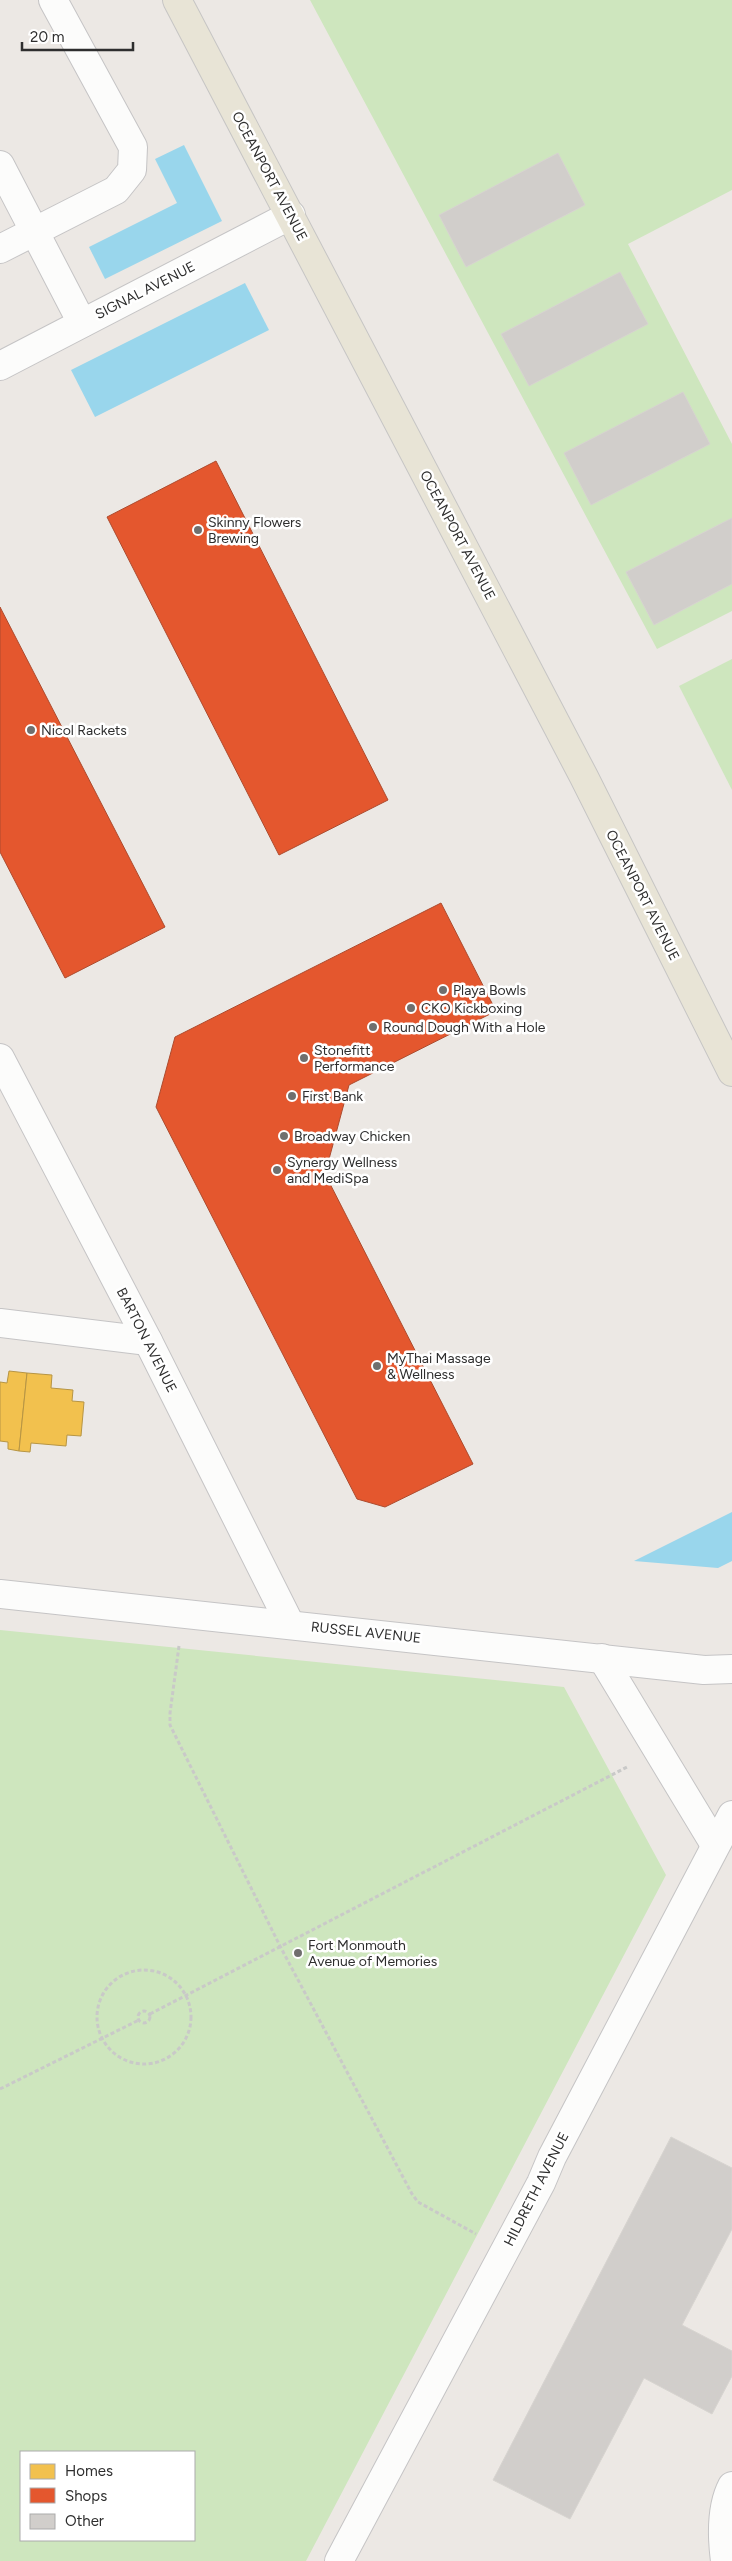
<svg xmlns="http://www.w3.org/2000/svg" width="732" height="2561" viewBox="0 0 732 2561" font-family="Figtree,sans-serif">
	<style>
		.green { fill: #cee6be; fill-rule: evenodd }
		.water { fill: #99d6ec }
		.homes { fill: #f2c14e; stroke: #b79544 }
		.shops { fill: #e4572e; stroke: #ad4b2e }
		.building { fill: #d1cecb; stroke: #d7d4d0 }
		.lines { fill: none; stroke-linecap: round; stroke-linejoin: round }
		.minor-casing { stroke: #c5c4c5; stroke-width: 30 }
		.major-casing { stroke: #c6c5c4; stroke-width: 30 }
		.path { stroke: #c9c9c8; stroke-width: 3; stroke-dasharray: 4 2.5; stroke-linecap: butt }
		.minor { stroke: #fcfcfb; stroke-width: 28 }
		.major { stroke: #e8e4d6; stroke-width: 28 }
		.poi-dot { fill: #706f6e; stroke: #fff; stroke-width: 2 }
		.labels { text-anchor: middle; stroke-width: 5; stroke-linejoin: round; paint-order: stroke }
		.street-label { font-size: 14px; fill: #2e2e2e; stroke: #fff }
		.poi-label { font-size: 14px; fill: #2e2e2e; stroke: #fff; text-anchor: start }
	</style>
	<rect width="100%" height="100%" fill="#ece8e4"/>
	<g class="green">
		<polygon points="310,0 732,0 732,190 628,244 732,444 732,611 657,649"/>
		<polygon points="732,659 732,790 679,686"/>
		<path d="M0,1630L564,1687L666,1875L306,2561H0ZM21,2452H194V2540H21Z"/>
	</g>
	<g class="water">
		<polygon points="184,145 222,221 105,279 89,247 177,203 155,159"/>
		<polygon points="245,283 269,330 95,417 71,370"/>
		<polygon points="732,1512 732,1561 718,1568 634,1561"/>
	</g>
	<g class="homes">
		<polygon points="9,1371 27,1373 19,1451 8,1449 8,1442 0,1441 0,1382 7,1383"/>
		<polygon points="27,1373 52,1375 51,1388 73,1390 72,1401 84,1402 81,1436 67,1435 66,1446 31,1443 30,1452 19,1451"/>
	</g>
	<g class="shops">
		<polygon points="216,461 388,800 279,855 107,517"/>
		<polygon points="0,607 165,927 65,978 0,852"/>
		<polygon points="441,903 496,1011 349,1085 325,1174 473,1464 385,1507 357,1499 156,1107 175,1037"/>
	</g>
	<g class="building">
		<polygon points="558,153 585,205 466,267 439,215"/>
		<polygon points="620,272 648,324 529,386 501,334"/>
		<polygon points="683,392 710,444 591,505 564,453"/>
		<polygon points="732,518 732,584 654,625 626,572"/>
		<polygon points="671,2137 732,2168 732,2229 682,2325 732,2351 732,2376 712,2414 644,2378 570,2519 493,2480"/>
	</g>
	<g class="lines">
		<defs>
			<g id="minor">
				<polyline points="0,165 82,323"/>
				<polyline points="0,249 116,190 132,170 133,147 53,0"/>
				<polyline points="0,366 291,215"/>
				<polyline points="0,1058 148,1341 290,1624"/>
				<polyline points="0,1323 148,1341"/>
				<polyline points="0,1594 704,1670 732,1669"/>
				<polyline points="602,1658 715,1845"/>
				<polyline points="339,2561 541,2183 552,2157 732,1815"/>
				<path d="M725,2561C722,2538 721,2507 732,2486"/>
			</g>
			<polyline id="major" points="177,0 584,777 732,1072"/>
		</defs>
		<use href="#minor" class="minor-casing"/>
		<use href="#major" class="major-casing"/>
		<g class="path">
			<polyline points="179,1646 170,1713 170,1725 280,1946 412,2194 418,2202 476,2234"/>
			<circle cx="144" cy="2017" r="47"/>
			<circle cx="144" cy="2017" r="6"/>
			<polyline points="150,2014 629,1766"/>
			<polyline points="0,2089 139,2020"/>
		</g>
		<use href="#minor" class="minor"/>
		<use href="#major" class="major"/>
	</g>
	<g class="poi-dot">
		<circle cx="198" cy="530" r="5"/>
		<circle cx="31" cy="730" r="5"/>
		<circle cx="443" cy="990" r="5"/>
		<circle cx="411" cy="1008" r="5"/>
		<circle cx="373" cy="1027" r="5"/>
		<circle cx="304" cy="1058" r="5"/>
		<circle cx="292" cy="1096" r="5"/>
		<circle cx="284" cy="1136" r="5"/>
		<circle cx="277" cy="1170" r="5"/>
		<circle cx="377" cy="1366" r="5"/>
		<circle cx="298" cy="1953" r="5"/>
	</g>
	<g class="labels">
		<g class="street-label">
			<text transform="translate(270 176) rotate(62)" y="5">OCEANPORT AVENUE</text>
			<text transform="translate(145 290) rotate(-27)" y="5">SIGNAL AVENUE</text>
			<text transform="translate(458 535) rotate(62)" y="5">OCEANPORT AVENUE</text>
			<text transform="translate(643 895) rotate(63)" y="5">OCEANPORT AVENUE</text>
			<text transform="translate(147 1340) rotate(63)" y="5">BARTON AVENUE</text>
			<text transform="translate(366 1632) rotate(6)" y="5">RUSSEL AVENUE</text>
			<text transform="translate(536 2189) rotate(-63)" y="5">HILDRETH AVENUE</text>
		</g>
		<g class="poi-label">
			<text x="208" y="527">Skinny Flowers<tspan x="208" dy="16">Brewing</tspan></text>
			<text x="41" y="735">Nicol Rackets</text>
			<text x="453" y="995">Playa Bowls</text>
			<text x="421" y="1013">CKO Kickboxing</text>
			<text x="383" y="1032">Round Dough With a Hole</text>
			<text x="314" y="1055">Stonefitt<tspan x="314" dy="16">Performance</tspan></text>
			<text x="302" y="1101">First Bank</text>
			<text x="294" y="1141">Broadway Chicken</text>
			<text x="287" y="1167">Synergy Wellness<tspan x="287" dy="16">and MediSpa</tspan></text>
			<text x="387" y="1363">MyThai Massage<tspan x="387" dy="16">&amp; Wellness</tspan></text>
			<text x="308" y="1950">Fort Monmouth<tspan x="308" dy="16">Avenue of Memories</tspan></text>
		</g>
	</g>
	<rect x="20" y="2451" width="175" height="90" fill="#ffffff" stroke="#ababab"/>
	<rect x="30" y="2464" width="25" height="15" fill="#f2c14e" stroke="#ababab"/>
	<text x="65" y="2476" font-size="15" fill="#2e2e2e">Homes</text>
	<rect x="30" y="2488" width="25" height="15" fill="#e4572e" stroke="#ababab"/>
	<text x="65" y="2501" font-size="15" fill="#2e2e2e">Shops</text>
	<rect x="30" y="2514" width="25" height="15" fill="#d1cecb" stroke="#ababab"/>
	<text x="65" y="2526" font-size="15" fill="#2e2e2e">Other</text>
	<path d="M22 42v8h111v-8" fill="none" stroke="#2e2e2e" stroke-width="2.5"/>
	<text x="30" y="42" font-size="15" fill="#2e2e2e" stroke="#ffffff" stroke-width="4" paint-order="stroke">20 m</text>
</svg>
